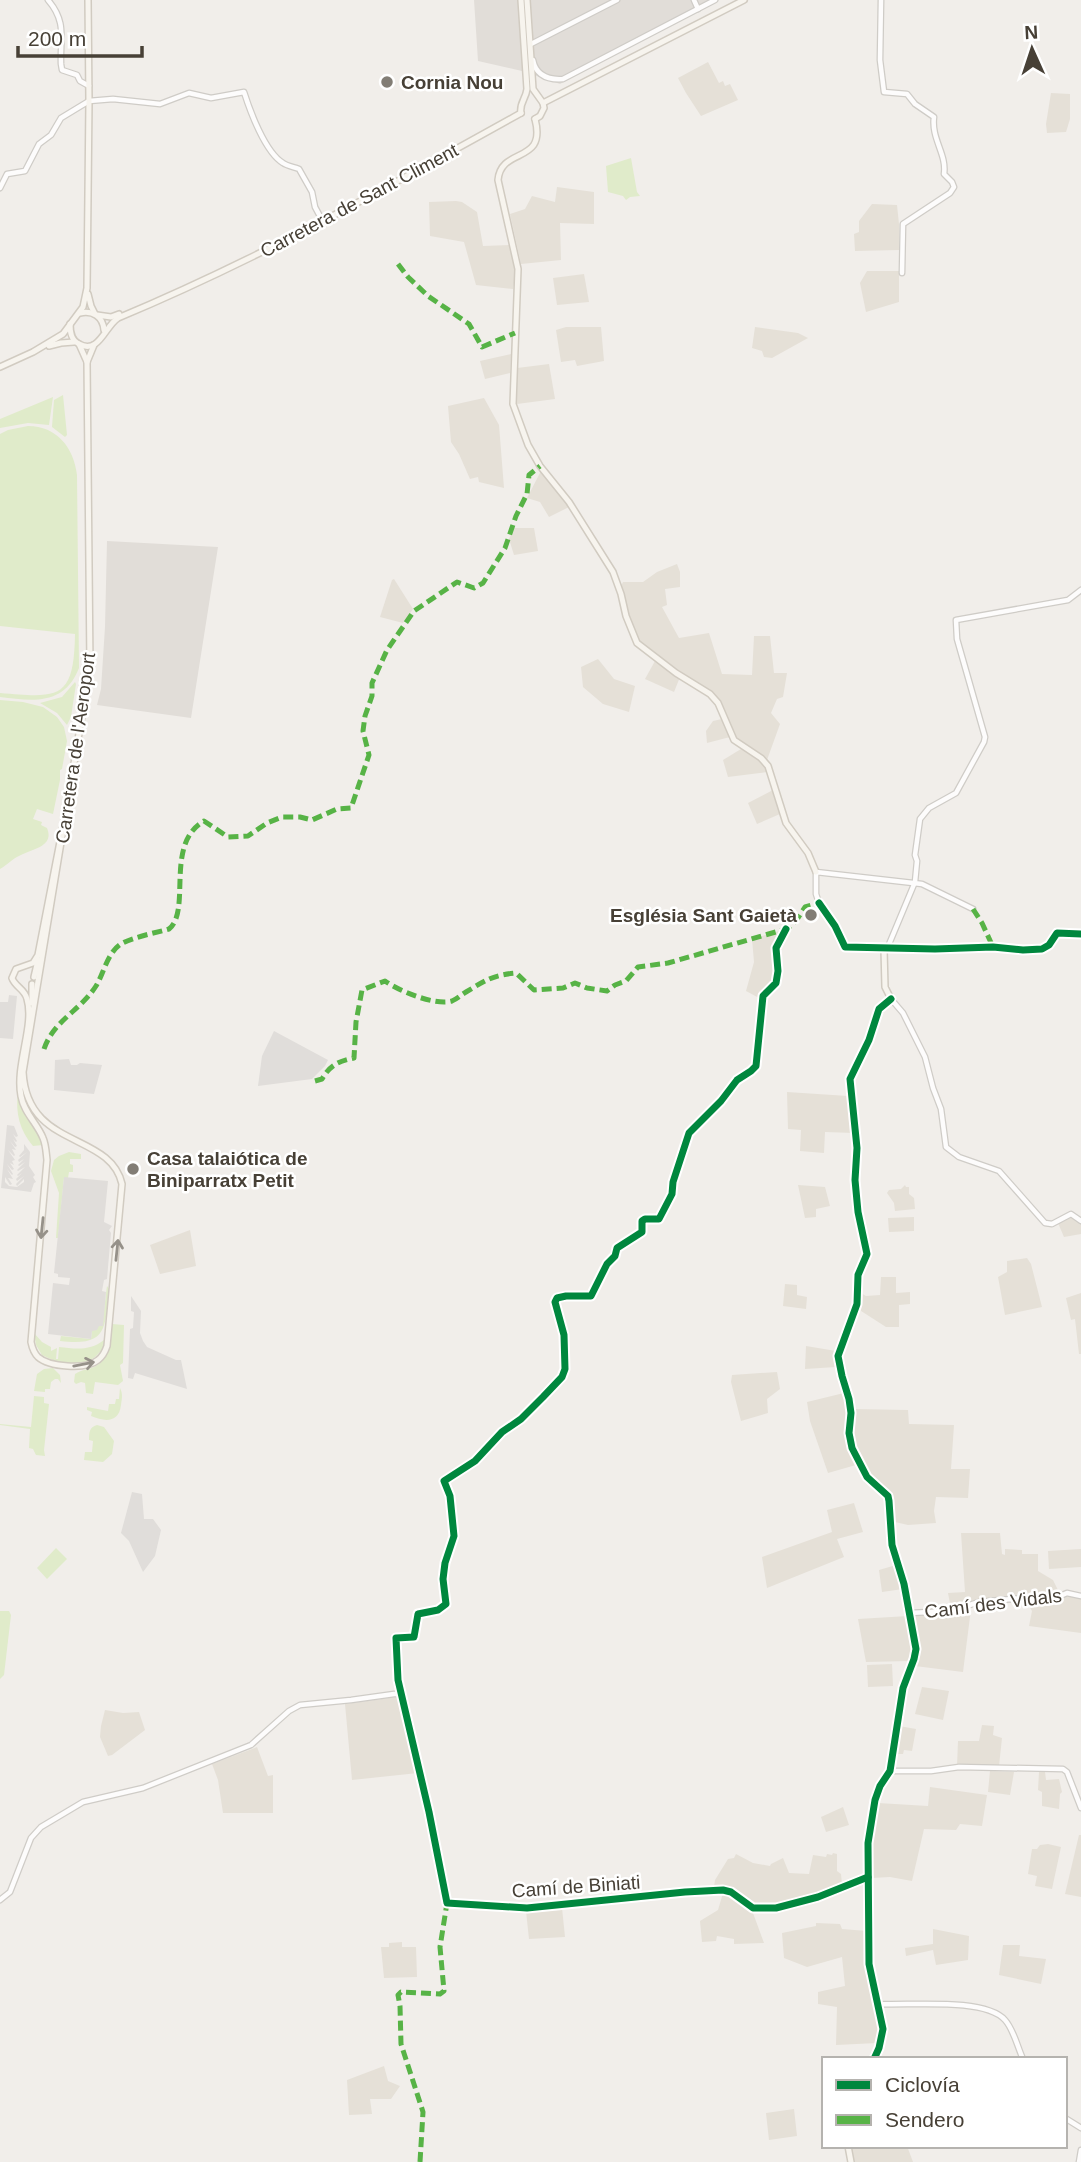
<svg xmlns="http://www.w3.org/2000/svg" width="1081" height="2162" viewBox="0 0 1081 2162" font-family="Helvetica,sans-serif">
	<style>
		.residential { fill: #e5e0d7 }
		.industrial { fill: #e1ddd8 }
		.green { fill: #e0ebca }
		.parking { fill: #e0ddda }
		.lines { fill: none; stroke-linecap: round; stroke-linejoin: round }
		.street-casing { stroke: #cfccc7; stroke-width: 7 }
		.secondary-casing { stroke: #d1cbc1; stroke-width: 8 }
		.street { stroke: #fdfcfc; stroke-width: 4.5 }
		.secondary { stroke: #f7f4ee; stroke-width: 5 }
		.quiet { stroke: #57b346; stroke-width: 5; stroke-dasharray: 10 5; stroke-linecap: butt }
		.cycleway-casing { stroke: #fff; stroke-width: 11 }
		.cycleway { stroke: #00873e; stroke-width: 7 }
		.oneway { stroke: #969189 }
		.poi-dot { fill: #827d75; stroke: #fff; stroke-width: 2.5 }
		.labels { text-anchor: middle; stroke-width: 5; stroke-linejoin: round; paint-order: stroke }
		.poi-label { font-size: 19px; font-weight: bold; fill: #474036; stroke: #fff; text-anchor: start }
		.street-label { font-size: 19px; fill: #474036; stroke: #fff }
	</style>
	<rect width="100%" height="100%" fill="#f1eeea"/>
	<g class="residential">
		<polygon points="708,62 719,83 723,81 725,86 730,84 738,100 701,116 686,93 678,78"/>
		<polygon points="1051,93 1070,94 1070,119 1066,132 1047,133 1046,124"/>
		<polygon points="557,187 594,192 594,224 560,223 561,260 521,264 510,214 525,209 532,196 555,202"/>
		<polygon points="456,201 462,202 477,212 483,246 510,245 516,273 513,289 476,285 464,242 430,236 429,202"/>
		<polygon points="872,204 897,205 899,224 899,250 855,251 854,234 859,232 859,221"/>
		<polygon points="867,271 899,271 899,302 866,312 860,283"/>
		<polygon points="584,274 589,302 557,305 553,278"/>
		<polygon points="566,327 601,327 604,361 577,366 575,360 561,362 556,330"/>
		<polygon points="755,327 798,333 808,338 772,358 764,357 762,351 752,348"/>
		<polygon points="511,354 510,373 485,379 480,361"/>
		<polygon points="549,364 555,399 517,404 517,368"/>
		<polygon points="484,398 499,425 504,488 479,482 478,477 470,479 459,454 451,442 448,406"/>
		<polygon points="541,471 569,507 549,517 540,502 527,498"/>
		<polygon points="514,528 534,528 538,551 514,555 509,539"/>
		<polygon points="677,564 680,572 680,587 665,589 667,605 662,607 679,638 709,633 722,674 752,675 754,636 770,636 774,673 787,673 783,697 777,699 771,713 780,724 767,760 737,741 710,692 640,643 628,612 621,586 623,582 643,582 657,572"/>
		<polygon points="394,579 413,609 403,623 380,617 392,580"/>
		<polygon points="598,659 614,679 635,686 629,712 603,704 583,687 581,667"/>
		<polygon points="655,661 680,677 674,692 645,679"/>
		<polygon points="722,719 730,737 707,743 706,731 713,721"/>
		<polygon points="741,749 764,764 767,772 728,777 723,760"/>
		<polygon points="773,790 780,814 757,824 748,803"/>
		<polygon points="779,931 774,949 777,965 776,980 759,998 746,991 754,962 752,939"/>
		<polygon points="787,1092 848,1096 854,1133 825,1132 824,1153 800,1151 801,1130 788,1129"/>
		<polygon points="798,1185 825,1187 830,1206 816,1209 816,1217 805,1218"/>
		<polygon points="905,1185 906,1187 909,1187 909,1194 914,1198 915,1209 895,1211 894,1203 887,1193 889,1190 901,1189"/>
		<polygon points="1072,1216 1081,1224 1081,1234 1064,1237 1058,1223"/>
		<polygon points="914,1217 914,1231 889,1232 888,1218"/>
		<polygon points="190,1230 196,1266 160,1274 150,1245"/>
		<polygon points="1027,1258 1031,1264 1042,1307 1005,1315 998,1277 1007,1272 1007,1261"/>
		<polygon points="881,1277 896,1277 896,1293 910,1292 910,1304 899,1305 899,1327 886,1327 858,1309 861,1293 866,1296 880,1295"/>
		<polygon points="785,1284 797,1285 797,1295 807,1297 806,1309 783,1306"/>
		<polygon points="1081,1293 1081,1354 1079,1354 1075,1319 1071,1320 1066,1298"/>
		<polygon points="806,1346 836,1351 836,1367 805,1369"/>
		<polygon points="777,1372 780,1389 767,1399 768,1413 741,1421 731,1382 732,1375"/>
		<polygon points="844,1393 847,1404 849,1450 856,1465 828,1473 810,1421 807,1402"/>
		<polygon points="853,1409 908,1410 909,1424 954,1425 951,1469 970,1469 968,1498 936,1497 934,1511 936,1523 908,1525 895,1522 890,1495 871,1476 855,1449 852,1435"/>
		<polygon points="854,1503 863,1532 837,1539 844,1557 767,1588 762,1557 832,1532 827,1510"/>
		<polygon points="961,1533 1000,1533 1002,1554 1005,1555 1005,1549 1022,1550 1022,1554 1038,1554 1038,1571 1053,1580 1060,1594 1051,1598 980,1601 951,1609 948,1593 965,1592"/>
		<polygon points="1081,1549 1081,1567 1049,1569 1048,1551"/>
		<polygon points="896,1565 903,1589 882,1592 879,1570"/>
		<polygon points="1065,1596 1081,1598 1081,1633 1029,1626 1032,1611 1026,1601 1049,1604"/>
		<polygon points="971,1609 963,1672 915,1666 919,1649 913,1618 915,1615 954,1613"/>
		<polygon points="908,1616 914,1647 910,1661 866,1662 858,1619"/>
		<polygon points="892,1664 893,1686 868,1687 867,1665"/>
		<polygon points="922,1687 949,1691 943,1720 915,1714"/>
		<polygon points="396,1697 401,1700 418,1773 352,1780 345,1704"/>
		<polygon points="105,1710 123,1713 139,1712 145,1730 112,1755 108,1756 100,1737 101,1726"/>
		<polygon points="982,1725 994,1726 993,1735 1002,1738 999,1766 957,1766 958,1741 979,1741"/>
		<polygon points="899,1726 916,1729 912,1751 904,1750 903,1754 893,1754"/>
		<polygon points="257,1747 268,1776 273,1775 273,1813 223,1813 218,1780 212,1764"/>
		<polygon points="990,1771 1014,1772 1010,1795 988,1792"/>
		<polygon points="1039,1772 1045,1772 1046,1780 1059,1779 1062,1792 1060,1794 1059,1809 1042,1806 1042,1792 1038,1790"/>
		<polygon points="930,1787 987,1795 982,1826 960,1824 956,1830 924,1829 912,1881 890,1877 872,1878 870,1844 878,1803 928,1806"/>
		<polygon points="843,1807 849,1825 826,1832 821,1817"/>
		<polygon points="1079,1835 1081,1835 1081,1897 1065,1894"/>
		<polygon points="1048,1844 1061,1847 1052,1889 1035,1886 1037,1876 1028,1874 1032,1849 1037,1849 1040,1845"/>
		<polygon points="833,1853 837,1854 837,1871 841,1874 842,1884 790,1903 759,1906 735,1891 714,1887 715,1880 728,1859 734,1858 736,1854 753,1863 770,1866 771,1864 783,1858 789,1873 809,1874 813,1855 826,1857 827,1854 832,1855"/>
		<polygon points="723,1893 730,1895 753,1913 764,1943 734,1944 734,1939 717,1936 716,1941 702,1942 700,1921 718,1910"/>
		<polygon points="562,1908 565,1937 529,1939 526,1911"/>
		<polygon points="816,1923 840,1924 842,1929 867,1931 869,1981 879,2020 877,2043 836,2045 837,2007 818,2004 818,1992 845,1986 842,1957 807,1967 784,1958 782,1933 816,1926"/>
		<polygon points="933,1929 969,1936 968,1960 936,1965 933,1950 906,1956 905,1948 933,1944"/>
		<polygon points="402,1942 402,1947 416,1947 417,1977 384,1978 381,1947 389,1947 389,1943"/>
		<polygon points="1003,1945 1020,1945 1019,1956 1046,1959 1041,1984 999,1975"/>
		<polygon points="384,2066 388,2081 400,2086 391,2099 370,2099 372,2114 349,2115 347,2080"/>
		<polygon points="794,2109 797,2136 769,2140 766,2113"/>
		<polygon points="851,2146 907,2146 913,2162 854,2162"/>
	</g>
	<g class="industrial">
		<polygon points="474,0 719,0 560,84 522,71 478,61"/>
		<polygon points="107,541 218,547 191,718 97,705 101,689 105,627"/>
	</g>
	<g class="green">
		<polygon points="631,158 637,192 640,196 630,197 626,200 623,196 608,192 606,166"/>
		<polygon points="63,395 67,435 65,437 52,427 54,400"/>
		<polygon points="53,397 49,425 28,423 0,428 0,419"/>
		<path d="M28,426C57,426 74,448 77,475L79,668C64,706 33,701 0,697V693C59,698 74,700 75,634L0,626V434L8,430Z"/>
		<polygon points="75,682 76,684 71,717 67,725 57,713 40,703 62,697"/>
		<path d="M0,700L23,702L43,707L57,717L64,727L67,741L62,769L60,770V780L53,814L37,809L33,819L42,822L41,825L47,828C55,847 31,849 19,856C12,859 7,865 0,869Z"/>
		<path d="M18,1093C21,1113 36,1126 43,1145L33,1146C20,1131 15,1113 18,1093Z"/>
		<polygon points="69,1152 81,1154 81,1159 70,1159 70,1164 73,1165 73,1172 69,1172 68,1178 64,1178 58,1238 56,1238 59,1193 51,1171 54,1160 59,1156"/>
		<path d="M107,1286L109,1289C105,1328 108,1347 60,1341L61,1336L91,1339L92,1330L98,1326H102Z"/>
		<path d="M112,1324L124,1325L123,1363L120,1365L123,1381L118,1385L95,1382L93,1394L86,1393L85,1383L81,1382L76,1384L74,1382L75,1374C82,1369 89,1370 96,1366C111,1357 110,1339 112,1324Z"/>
		<path d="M34,1333L42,1342L51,1347V1351L57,1348L56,1359H58L59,1347C76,1349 90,1351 104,1340L105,1342C96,1370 63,1367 42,1355L36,1345Z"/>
		<polygon points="53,1368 60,1375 61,1383 58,1379 55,1379 51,1382 50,1389 45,1389 45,1392 34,1391 37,1374 44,1369"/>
		<path d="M120,1388C123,1394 122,1398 121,1405C119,1423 105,1422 91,1416L92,1412L87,1410V1407L108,1411L109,1404H115L116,1399H119Z"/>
		<polygon points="34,1396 44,1397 44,1403 49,1404 44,1450 45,1456 36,1455 33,1449 29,1448 30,1429 0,1425 0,1424 31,1427"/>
		<path d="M97,1425L104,1427L114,1441L112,1454L103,1462L84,1460L85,1452H92L93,1441L89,1440C89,1433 89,1427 97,1425Z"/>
		<polygon points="56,1548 67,1559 47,1579 37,1568"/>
		<polygon points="0,1611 9,1611 11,1615 4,1675 0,1679"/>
	</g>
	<g class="parking">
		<polygon points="9,995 17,996 13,1039 0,1038 0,1002 8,1002"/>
		<polygon points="274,1031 328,1060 325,1066 312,1079 258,1086 262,1056"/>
		<polygon points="69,1059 71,1065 77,1065 80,1063 102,1065 94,1094 54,1090 55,1060"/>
		<polygon points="7,1125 14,1126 18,1136 16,1137 13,1134 17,1141 16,1142 13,1139 17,1146 15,1147 10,1141 16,1150 12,1149 15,1155 14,1156 8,1150 15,1160 12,1161 14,1165 10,1163 14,1169 12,1170 7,1164 13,1174 12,1175 7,1169 13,1179 8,1178 12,1184 10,1185 5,1177 5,1182 9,1186 17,1187 24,1182 24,1179 17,1186 16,1184 24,1176 17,1181 16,1179 22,1173 18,1176 17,1175 25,1167 18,1171 17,1170 25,1162 19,1166 18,1165 24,1159 19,1162 18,1160 27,1152 20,1157 19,1156 24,1150 24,1144 30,1152 29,1166 35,1175 33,1177 36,1182 34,1183 31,1192 1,1188"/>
		<polygon points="64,1177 108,1181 104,1222 112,1226 109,1230 111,1233 107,1279 104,1280 102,1291 106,1292 103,1326 99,1326 97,1330 92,1331 91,1339 48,1334 53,1283 69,1285 70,1278 58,1277 58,1274 54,1273"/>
		<polygon points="131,1296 141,1311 140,1333 143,1341 147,1347 176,1360 181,1360 187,1389 135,1373 133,1379 128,1378 130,1329 133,1328 134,1312 131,1311"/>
		<polygon points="132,1492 142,1494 144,1519 153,1519 161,1530 155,1556 143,1572 129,1541 121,1533"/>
	</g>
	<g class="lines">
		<defs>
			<g id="street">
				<path d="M48,0C67,22 60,38 61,64L62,70L77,75L80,81L89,86"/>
				<polyline points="694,0 698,9"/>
				<path d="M881,0L880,60L884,92L907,94L915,104L934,117C931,139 947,154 944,174L952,182L954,187L950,193L903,224L902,273"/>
				<polyline points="531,44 617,0"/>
				<path d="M533,60C536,76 548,80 563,79L715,0"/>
				<path d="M0,188L7,174L25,171L39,144L51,135L61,118L89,101L113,99L160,104L189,93L211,98L244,92C250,111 265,152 283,163C287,166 294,167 299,169L312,192L315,207L322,220"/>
				<polyline points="819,903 816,894 816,872 922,884 973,909"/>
				<polyline points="820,905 835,926 845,947"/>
				<polyline points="886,949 993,947 1023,950 1042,949 1049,945 1057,933 1081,934"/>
				<polyline points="887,949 915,882 917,861 915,855 920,819 929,808 956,793 984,742 985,737 957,639 956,620 1068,600 1081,590"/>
				<polyline points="891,999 903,1013 925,1057 933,1088 941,1109 946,1147 959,1157 999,1171 1045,1223 1052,1224 1071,1214 1081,1221"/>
				<polyline points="909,1613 951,1611 979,1602 1000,1600 1026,1598 1051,1600 1067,1593 1081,1596"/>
				<polyline points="890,1771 931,1771 959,1767 1063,1769 1067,1772 1081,1808"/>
				<polyline points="0,1900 10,1892 31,1838 41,1827 83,1802 143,1788 251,1745 289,1711 300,1705 351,1700 394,1694 401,1694 429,1812 447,1903 527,1908 685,1892 723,1890 731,1892 753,1908 776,1908 818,1897 868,1877"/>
				<path d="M878,2004C908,2006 984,1997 1005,2020C1014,2030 1017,2046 1023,2059"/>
				<polyline points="1065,2118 1081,2128"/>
				<polyline points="1079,2162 1081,2150"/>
			</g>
			<g id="secondary">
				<path d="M521,0L527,89C526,99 519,103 521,113"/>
				<polyline points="527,0 533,89 543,103 544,108 540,116 535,119"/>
				<polyline points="543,103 744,0"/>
				<path d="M535,119C547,165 501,146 498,180L518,269L513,404L528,445L540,466L569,502L613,572L621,594L626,616L637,643L676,673L710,694L718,703L734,740L761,758L768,766L786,823L808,853L816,872"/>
				<polyline points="88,294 91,306 95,314"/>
				<path d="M80,313C93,310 103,317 104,330"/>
				<polyline points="97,315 111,317 119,314"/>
				<path d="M70,324C70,332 71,340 79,344C99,355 105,326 118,318C257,260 390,186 521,113"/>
				<polyline points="79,344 87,362"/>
				<polyline points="49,346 61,343 74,342"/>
				<polyline points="0,367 33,352 63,334 83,307 87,288 89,101 88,0"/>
				<path d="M65,816L38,955L33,963L16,969L12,978C15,987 25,989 27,999C35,1025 15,1065 21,1096C24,1113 37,1123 43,1138C46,1145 46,1152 47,1160L31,1342C32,1347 34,1353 38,1357C49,1367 86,1370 98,1360C102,1357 105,1352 107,1346L122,1184C110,1131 27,1150 23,1072L90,667L87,362L94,345"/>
				<polyline points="819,903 820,905"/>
				<polyline points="845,947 884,949 885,987 891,999 879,1009 869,1040 850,1079 857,1148 855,1180 858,1212 867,1254 858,1275 857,1304 838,1356 842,1376 849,1399 851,1413 849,1433 852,1448 867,1477 888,1496 889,1501 892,1545 904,1584 916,1649 914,1659 903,1688 890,1771 880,1786 875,1800 868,1843 869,1964 883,2029 879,2048 874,2059"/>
				<polyline points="34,977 38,960"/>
				<polyline points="32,1003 32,984"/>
				<polyline points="848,2146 851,2162"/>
			</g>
		</defs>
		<use href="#street" class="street-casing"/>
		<use href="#secondary" class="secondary-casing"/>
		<use href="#street" class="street"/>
		<use href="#secondary" class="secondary"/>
		<g class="quiet">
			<polyline points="398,264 408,277 428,296 469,324 482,347 515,333"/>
			<polyline points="973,909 982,923 993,947"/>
			<polyline points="783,933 796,921 805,907 819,903"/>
			<path d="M44,1049C54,1020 80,1011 96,986C104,973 107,953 121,944C133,937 155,933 169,929C192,910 164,844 204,821L228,837L248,836L267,823L282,817H300L312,820L337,809L351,808L369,755L363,731L365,716L372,696V683L387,650L414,611L457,582L474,588L483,583L505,548L516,516L527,494L529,475L540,466"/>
			<path d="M315,1081L322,1079C330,1065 339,1061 354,1058L356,1022L362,990L385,981C399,991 435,1006 452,1001C457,999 461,995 466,992C486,980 493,975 516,973L534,990L563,988L575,983L587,988L607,991L615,985L626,981L638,967L668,963L786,929"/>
			<polyline points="420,2162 423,2112 401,2044 400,2006 398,1995 401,1992 440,1994 444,1991 440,1947 447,1903"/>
		</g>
		<defs>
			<g id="cycleway">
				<polyline points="819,903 835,926 845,947 935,949 993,947 1023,950 1042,949 1049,945 1057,933 1081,934"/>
				<polyline points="786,929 776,948 778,971 776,983 763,996 756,1066 751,1071 737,1080 721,1101 689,1133 673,1182 672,1194 659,1219 645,1219 642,1221 642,1232 617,1248 615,1256 607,1264 591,1296 566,1296 557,1298 555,1302 564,1335 565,1369 562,1377 543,1397 521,1419 502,1432 475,1461 444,1481 450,1496 454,1536 445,1563 443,1579 446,1604 438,1610 418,1614 414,1637 396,1638 398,1680 429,1812 447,1903 527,1908 685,1892 723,1890 731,1892 753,1908 776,1908 818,1897 868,1877"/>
				<polyline points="874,2059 879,2048 883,2029 869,1964 868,1843 875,1800 880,1786 890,1771 903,1688 914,1659 916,1649 904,1584 892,1545 889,1501 888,1496 867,1477 852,1448 849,1433 851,1413 849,1399 842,1376 838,1356 857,1304 858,1275 867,1254 858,1212 855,1180 857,1148 850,1079 869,1040 879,1009 891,999"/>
			</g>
		</defs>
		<use href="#cycleway" class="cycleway-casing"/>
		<use href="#cycleway" class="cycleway"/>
	</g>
	<defs><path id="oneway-shaft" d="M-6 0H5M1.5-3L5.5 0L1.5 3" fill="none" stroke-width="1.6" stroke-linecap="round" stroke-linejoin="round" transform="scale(1.75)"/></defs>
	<g class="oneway">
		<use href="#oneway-shaft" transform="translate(42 1228) rotate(96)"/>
		<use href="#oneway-shaft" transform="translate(117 1250) rotate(-84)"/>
		<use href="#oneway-shaft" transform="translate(84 1364) rotate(-11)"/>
	</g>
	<g class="poi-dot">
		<circle cx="387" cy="82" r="7"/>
		<circle cx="811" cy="915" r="7"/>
		<circle cx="133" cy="1169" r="7"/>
	</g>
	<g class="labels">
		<g class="poi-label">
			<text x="401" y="89">Cornia Nou</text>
			<text x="797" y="922" text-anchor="end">Església Sant Gaietà</text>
			<text x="147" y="1165">Casa talaiótica de<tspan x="147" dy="22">Biniparratx Petit</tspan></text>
		</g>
		<g class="street-label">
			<text transform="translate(359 200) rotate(-28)" y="7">Carretera de Sant Climent</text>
			<text transform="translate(75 748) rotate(-82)" y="7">Carretera de l'Aeroport</text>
			<text transform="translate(993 1603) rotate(-7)" y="7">Camí des Vidals</text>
			<text transform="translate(576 1886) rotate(-4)" y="7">Camí de Biniati</text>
		</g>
	</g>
	<rect x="822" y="2057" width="245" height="91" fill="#ffffff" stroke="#b5b3af" stroke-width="2"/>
	<rect x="836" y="2080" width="35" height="10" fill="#00873e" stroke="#b5b3af" stroke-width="2"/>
	<text x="885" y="2092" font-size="21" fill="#474036">Ciclovía</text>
	<rect x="836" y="2115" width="35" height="10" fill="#57b346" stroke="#b5b3af" stroke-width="2"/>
	<text x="885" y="2127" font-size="21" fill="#474036">Sendero</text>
	<g transform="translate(1032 49) rotate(357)" stroke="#ffffff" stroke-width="5" paint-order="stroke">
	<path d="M0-5L12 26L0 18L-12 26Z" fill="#474036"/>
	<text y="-10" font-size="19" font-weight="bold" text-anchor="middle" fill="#474036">N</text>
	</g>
	<path d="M18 46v10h124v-10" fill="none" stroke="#474036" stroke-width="3.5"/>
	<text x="28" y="46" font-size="21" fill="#474036" stroke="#ffffff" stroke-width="5" paint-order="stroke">200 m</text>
</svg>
